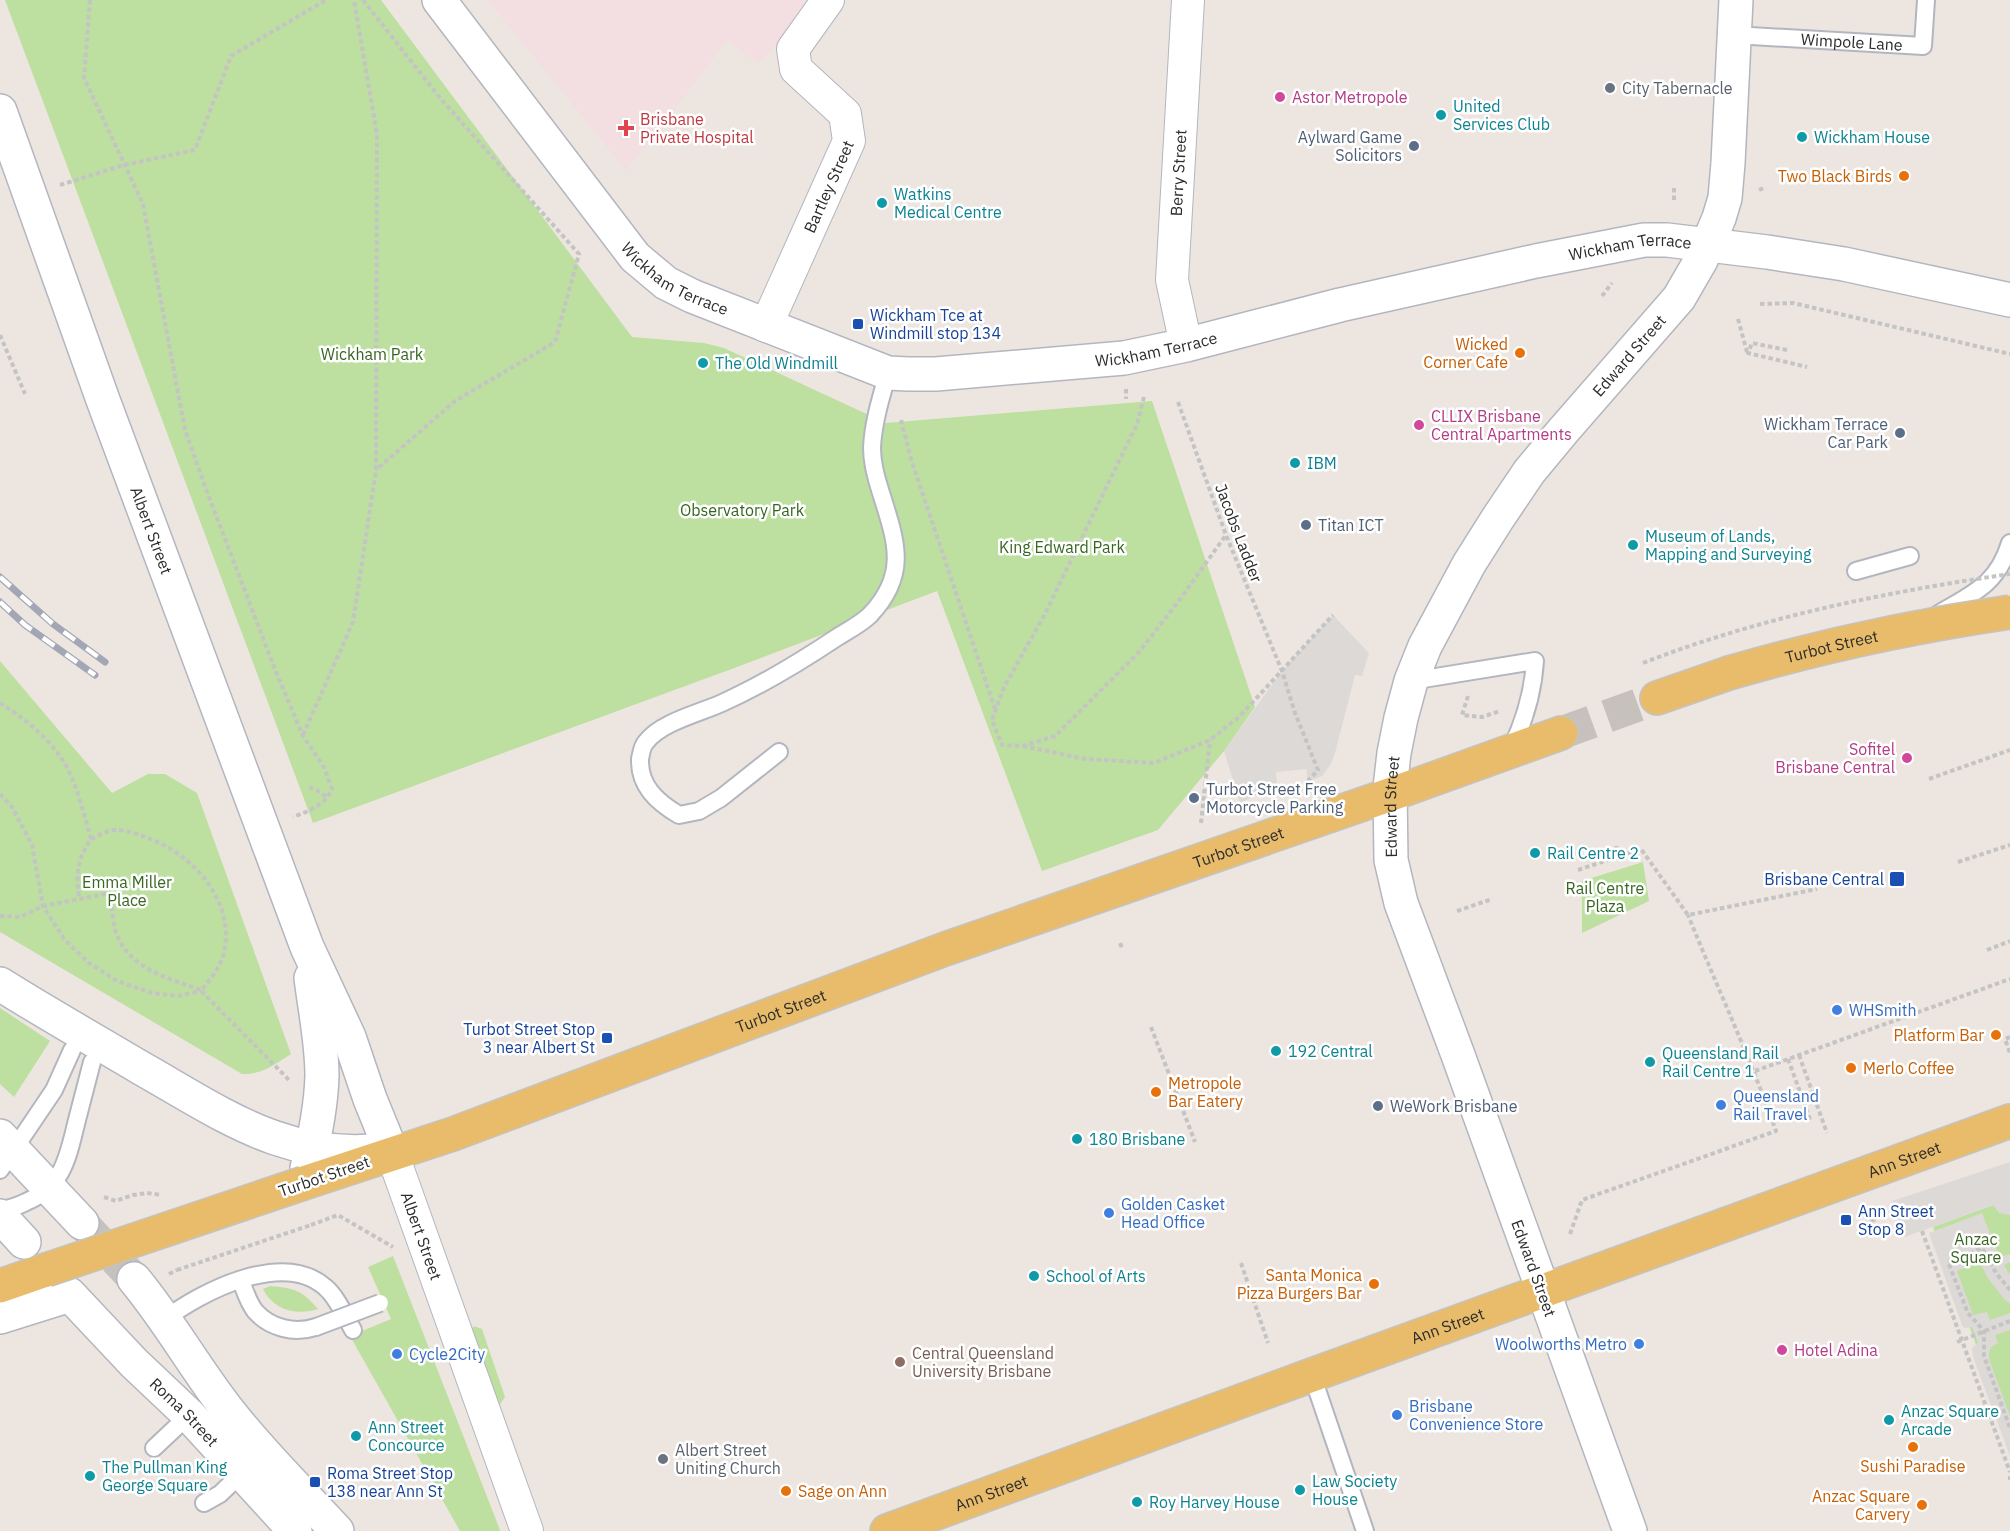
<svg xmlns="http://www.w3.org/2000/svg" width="2010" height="1531" viewBox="0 0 2010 1531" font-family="'IBM Plex Sans',sans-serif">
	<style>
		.medical { fill: #f3dee1 }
		.green { fill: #bddfa0 }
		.plaza { fill: #ddd9d6 }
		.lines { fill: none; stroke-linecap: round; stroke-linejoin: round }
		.secondary-tunnel { stroke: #c6c1bc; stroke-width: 33; stroke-dasharray: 33 16; stroke-linecap: butt }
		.primary-tunnel { stroke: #c6c1bc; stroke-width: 33; stroke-dasharray: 33 16; stroke-linecap: butt }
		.lane-casing { stroke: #b3b6bf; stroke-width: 20 }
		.street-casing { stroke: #b3b6bf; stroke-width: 34 }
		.secondary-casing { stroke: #b3b6bf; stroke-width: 36 }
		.primary-casing { stroke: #c4c4c4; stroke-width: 36 }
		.path { stroke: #c4c4c4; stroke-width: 4; stroke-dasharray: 4.5 3; stroke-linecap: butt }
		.lane { stroke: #fff; stroke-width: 16 }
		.street { stroke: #fff; stroke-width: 32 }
		.secondary { stroke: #fff; stroke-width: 33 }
		.primary { stroke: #e8bc6a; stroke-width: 33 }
		.rail-casing { stroke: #a3a7b5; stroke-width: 7 }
		.rail { stroke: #fff; stroke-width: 4.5; stroke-dasharray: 14; stroke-linecap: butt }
		.lane-bridge-casing { stroke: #b3b6bf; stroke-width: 20; stroke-linecap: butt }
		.primary-bridge-casing { stroke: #c4c4c4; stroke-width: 36; stroke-linecap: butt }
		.path-bridge { stroke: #c4c4c4; stroke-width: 4; stroke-dasharray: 4.5 3; stroke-linecap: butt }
		.lane-bridge { stroke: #fff; stroke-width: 16 }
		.primary-bridge { stroke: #e8bc6a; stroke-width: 33 }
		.worship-dot { fill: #6b7280; stroke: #fff; stroke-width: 2 }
		.hotel-dot { fill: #d1479c; stroke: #fff; stroke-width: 2 }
		.culture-dot { fill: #0f9aa8; stroke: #fff; stroke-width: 2 }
		.health-dot { fill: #e0444e; stroke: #fff; stroke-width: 2 }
		.service-dot { fill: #5c6f8a; stroke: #fff; stroke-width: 2 }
		.food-dot { fill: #e8710a; stroke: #fff; stroke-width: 2 }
		.transit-dot { fill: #1a4fb4; stroke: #fff; stroke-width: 2 }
		.shop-dot { fill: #3f7fe0; stroke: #fff; stroke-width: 2 }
		.education-dot { fill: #8d6e63; stroke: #fff; stroke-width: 2 }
		.labels { text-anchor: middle; stroke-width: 5; stroke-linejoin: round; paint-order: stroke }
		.street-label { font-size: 16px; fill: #2c2c2c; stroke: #fff }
		.worship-label { font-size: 16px; fill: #5b616d; stroke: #fff; text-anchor: start }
		.hotel-label { font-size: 16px; fill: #b23c85; stroke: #fff; text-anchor: start }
		.culture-label { font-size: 16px; fill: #0d838f; stroke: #fff; text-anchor: start }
		.health-label { font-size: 16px; fill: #be3a42; stroke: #fff; text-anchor: start }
		.service-label { font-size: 16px; fill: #4e5e75; stroke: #fff; text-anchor: start }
		.food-label { font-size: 16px; fill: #c56008; stroke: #fff; text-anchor: end }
		.transit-label { font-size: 16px; fill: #164399; stroke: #fff; text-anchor: start }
		.park-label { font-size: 16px; fill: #376620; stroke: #fff }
		.shop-label { font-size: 16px; fill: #366cbe; stroke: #fff; text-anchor: start }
		.education-label { font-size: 16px; fill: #785e54; stroke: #fff; text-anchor: start }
	</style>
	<rect width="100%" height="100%" fill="#ede6e0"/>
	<polygon class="medical" points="488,0 816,0 795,26 758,64 728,40 626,171"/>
	<g class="green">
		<polygon points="5,0 381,0 632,337 704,343 724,348 886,423 1152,401 1255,707 1224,751 1158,830 1042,871 937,591 737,667 313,823"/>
		<path d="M0,661L112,793L148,774H165L197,793L291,1054C275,1064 262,1075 242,1074L0,932Z"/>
		<polygon points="1643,862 1649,901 1582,933 1582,881"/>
		<polygon points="0,1008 50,1041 14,1097 0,1084"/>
		<polygon points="2010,1199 2010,1438 1933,1227"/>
		<polygon points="393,1256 500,1530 500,1531 460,1531 350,1336 391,1319 368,1267"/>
		<path d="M270,1286C294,1288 302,1290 318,1309C297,1316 273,1310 263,1289Z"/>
		<polygon points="474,1326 482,1329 505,1397 496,1410 467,1338"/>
	</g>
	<g class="plaza">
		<polygon points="1333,615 1369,653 1362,676 1355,675 1335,753 1331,764 1322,776 1307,782 1307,769 1276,772 1277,786 1240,803 1224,751 1282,671"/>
		<polygon points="2010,1162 2010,1215 1999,1213 1993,1205 1905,1237 1892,1201"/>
		<polygon points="1982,1213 1999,1257 2010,1254 2010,1262 2004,1265 2010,1275 2010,1304 2004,1299 1987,1277 1980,1262 1957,1271 1973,1315 1987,1312 1990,1320 2010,1313 2010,1330 1995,1335 1998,1343 1991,1347 1989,1354 1989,1359 2010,1416 2010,1456 1973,1357 1972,1348 1978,1343 1972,1327 1964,1328 1962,1325 1929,1233"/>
	</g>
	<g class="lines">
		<polyline class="secondary-tunnel" points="82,1223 134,1279"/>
		<polyline class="primary-tunnel" points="1561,733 1657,698"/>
		<defs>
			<g id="lane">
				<path id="s1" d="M1734,35L1923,46L1926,0"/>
				<polyline points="1856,571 1910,556"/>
				<path d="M1935,616C1971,594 1997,586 2010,543"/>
				<path d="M1411,681L1535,661C1533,693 1525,720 1511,749"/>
				<path d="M779,752L721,798L699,811L679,815C657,802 639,786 640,759C641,754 642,746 646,742C661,722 700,713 722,703C762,685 800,662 836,638C847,631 861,624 870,615C909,574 896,541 881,493C876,478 872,464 872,448C873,423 881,397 888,373"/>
				<polyline points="0,1170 54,1090 72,1050"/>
				<path d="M0,1210C9,1209 18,1206 26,1202C64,1186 68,1156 77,1120C82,1101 87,1081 92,1062"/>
				<path d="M241,1281C245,1291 248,1302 255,1311C270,1328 294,1334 316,1327"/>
				<path d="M164,1320C202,1291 283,1250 325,1287C337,1297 345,1316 353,1330"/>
				<polyline points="1312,1375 1365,1531"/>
				<polyline points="154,1448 189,1415"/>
				<polyline points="204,1503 220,1494 245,1470"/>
			</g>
			<g id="street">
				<path id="s2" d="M766,326L849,141L845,114L796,69L793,49L828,0"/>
				<path id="s3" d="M1186,345L1172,280L1188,0"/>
				<path id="s4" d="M392,1153L527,1531"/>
			</g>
			<g id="secondary">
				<path id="s5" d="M439,0L635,257L666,283L692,296L888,373L908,374H936L1124,358L1186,345L1340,305L1536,261L1644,240H1667L1767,252L1844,264L2010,300"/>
				<path id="s6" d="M0,111L103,400L307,947L349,1037L370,1099L392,1153"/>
				<path d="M0,984C46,1013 94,1040 141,1068C224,1115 289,1164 391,1149"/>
				<polyline points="0,1136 82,1223"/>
				<path d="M307,1168C315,1137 321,1107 322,1076C322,1043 315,1010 311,978"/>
				<polyline points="0,1216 24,1242"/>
				<path d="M134,1279C169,1321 196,1370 230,1413C263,1455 301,1492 337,1531"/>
				<path id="s7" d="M0,1317L70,1295L134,1363L189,1415L295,1531"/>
				<path id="s8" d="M1630,1531L1458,1055L1401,903L1391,860L1390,788L1394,753L1401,718L1411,681L1425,646L1469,564L1498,518L1529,472L1563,431L1679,298L1701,260L1719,218L1725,198L1728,163L1736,0"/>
			</g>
			<g id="primary">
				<polyline points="1657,698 1729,673"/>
				<path id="s9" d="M304,1183L453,1134L945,949L1389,795L1561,733"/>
				<polyline points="0,1286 46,1270"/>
				<path id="s10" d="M887,1531L1312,1375L2010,1121"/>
			</g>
		</defs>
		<use href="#lane" class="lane-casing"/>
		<use href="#street" class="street-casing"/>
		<use href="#secondary" class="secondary-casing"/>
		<use href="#primary" class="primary-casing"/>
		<g class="path">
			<path d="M90,0L84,78L143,204L185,430L206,489L274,667L303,736L324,767L332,789C325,805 309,811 293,817"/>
			<polyline points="363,0 440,98 579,254 555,342 455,401 376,470"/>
			<polyline points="60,185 124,165 195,150 231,56 326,0"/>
			<polyline points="1759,190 1766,187"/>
			<polyline points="1674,200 1674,187"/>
			<polyline points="1602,296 1612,283"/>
			<polyline points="1760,304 1793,303 2010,354"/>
			<polyline points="1738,319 1747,352"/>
			<polyline points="0,335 25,394"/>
			<polyline points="1787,350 1752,343 1748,353 1807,367"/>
			<polyline points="1126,389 1126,399"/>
			<polyline points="1144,397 1137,424 1044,616 1004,687 992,720 1002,745 1023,746 1055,736 1140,651 1178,602 1226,535"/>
			<polyline points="1178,402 1226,535 1282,671 1295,713 1318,770 1307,782"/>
			<polyline points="901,420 911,459 995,709"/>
			<polyline points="1468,696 1462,715 1482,717 1500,711"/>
			<path d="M0,703C23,717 47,737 62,759C76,780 84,815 91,839C77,860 76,873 79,898"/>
			<polyline points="303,735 353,622 376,470 377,135 354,0"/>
			<polyline points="1023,746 1085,759 1154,763 1210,740 1239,717 1333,615"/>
			<polyline points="1929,779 2010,750"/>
			<polyline points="309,787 318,791 328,798"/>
			<polyline points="0,794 12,807 32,845 43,906 64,939 89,963 117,981 152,993 178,996 201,991"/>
			<polyline points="1201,823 1210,740"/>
			<path d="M91,839C98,836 106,831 113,830C126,829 141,835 153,840C194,857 232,899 225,947C223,964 212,977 201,991L290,1081"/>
			<polyline points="1616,846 1617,856"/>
			<polyline points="1958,862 2010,845"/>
			<polyline points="1578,870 1641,849 1688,915 1817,889"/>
			<polyline points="1457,911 1492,899"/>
			<path d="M0,916L20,917L43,906L110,893C112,906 112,923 117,935C130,969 170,979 201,990"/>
			<polyline points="1120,943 1122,948"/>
			<polyline points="1987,950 2010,941"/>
			<polyline points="1151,1027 1195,1142"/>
			<polyline points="2010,1037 2005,1039 2010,1053"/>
			<polyline points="1799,1055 1827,1133"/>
			<polyline points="1788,1059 1811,1122"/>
			<polyline points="1755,1071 2010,979"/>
			<polyline points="104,1197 116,1201 133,1195 147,1193 162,1195"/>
			<polyline points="1871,1213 1874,1220 1859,1226 1863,1236 1883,1228"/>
			<polyline points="311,1225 338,1215 393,1247"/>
			<path d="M1570,1234L1582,1200L1776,1131C1750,1057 1717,987 1688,915"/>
			<polyline points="1241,1263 1268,1343"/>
			<polyline points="169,1274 177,1270"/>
			<polyline points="2010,1290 1996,1273 1982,1248 1948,1262 1968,1313 1984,1331 1984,1356 2010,1428"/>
			<polyline points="1957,1342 2010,1321"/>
			<polyline points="2008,1478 2010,1478"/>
		</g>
		<use href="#lane" class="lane"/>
		<use href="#street" class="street"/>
		<use href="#secondary" class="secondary"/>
		<use href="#primary" class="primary"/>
		<defs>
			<g id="rail">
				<polyline points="0,577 53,624 105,662"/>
				<polyline points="0,602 25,625 95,675"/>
			</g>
		</defs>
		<use href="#rail" class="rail-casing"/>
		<use href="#rail" class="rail"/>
		<defs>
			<polyline id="lane-bridge" points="316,1327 380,1303"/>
			<g id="primary-bridge">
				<path id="s11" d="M1729,673C1821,646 1914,626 2010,612"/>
				<polyline points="46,1270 304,1183"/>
			</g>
		</defs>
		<use href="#lane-bridge" class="lane-bridge-casing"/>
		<use href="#primary-bridge" class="primary-bridge-casing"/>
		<g class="path-bridge">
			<path d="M1643,663C1761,617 1886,592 2010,574"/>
			<polyline points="1922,1231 2010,1472"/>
			<polyline points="177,1270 311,1225"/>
		</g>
		<use href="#lane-bridge" class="lane-bridge"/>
		<use href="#primary-bridge" class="primary-bridge"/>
	</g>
	<g class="worship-dot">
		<circle cx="1610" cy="88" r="6"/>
		<circle cx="663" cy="1459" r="6"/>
	</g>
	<g class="hotel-dot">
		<circle cx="1280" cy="97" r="6"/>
		<circle cx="1419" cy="425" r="6"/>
		<circle cx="1907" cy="758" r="6"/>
		<circle cx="1782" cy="1350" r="6"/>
	</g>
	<g class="culture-dot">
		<circle cx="1441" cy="115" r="6"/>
		<circle cx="1802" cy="137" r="6"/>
		<circle cx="882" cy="203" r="6"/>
		<circle cx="703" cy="363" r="6"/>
		<circle cx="1295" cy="463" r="6"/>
		<circle cx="1633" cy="545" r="6"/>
		<circle cx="1535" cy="853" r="6"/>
		<circle cx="1276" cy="1051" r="6"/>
		<circle cx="1650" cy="1062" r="6"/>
		<circle cx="1077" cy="1139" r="6"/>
		<circle cx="1034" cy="1276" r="6"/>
		<circle cx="1889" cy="1420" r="6"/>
		<circle cx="356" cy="1436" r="6"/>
		<circle cx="90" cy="1476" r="6"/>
		<circle cx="1300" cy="1490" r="6"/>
		<circle cx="1137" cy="1502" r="6"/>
	</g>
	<path class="health-dot" d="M623 119h6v6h6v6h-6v6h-6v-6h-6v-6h6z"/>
	<g class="service-dot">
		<circle cx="1414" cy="146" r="6"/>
		<circle cx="1900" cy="433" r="6"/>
		<circle cx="1306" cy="525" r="6"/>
		<circle cx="1194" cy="798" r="6"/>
		<circle cx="1378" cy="1106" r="6"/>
	</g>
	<g class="food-dot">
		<circle cx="1904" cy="176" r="6"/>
		<circle cx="1520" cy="353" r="6"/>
		<circle cx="1996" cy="1035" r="6"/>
		<circle cx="1851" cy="1068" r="6"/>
		<circle cx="1156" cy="1092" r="6"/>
		<circle cx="1374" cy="1284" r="6"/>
		<circle cx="1913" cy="1447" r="6"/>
		<circle cx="786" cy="1491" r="6"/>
		<circle cx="1922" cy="1505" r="6"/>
	</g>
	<g class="transit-dot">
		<rect x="852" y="318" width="12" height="12" rx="3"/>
		<rect x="1889" y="871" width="16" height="16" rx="3"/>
		<rect x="601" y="1032" width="12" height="12" rx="3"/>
		<rect x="1840" y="1214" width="12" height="12" rx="3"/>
		<rect x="309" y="1476" width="12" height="12" rx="3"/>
	</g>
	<g class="shop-dot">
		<circle cx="1837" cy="1010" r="6"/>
		<circle cx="1721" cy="1105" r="6"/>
		<circle cx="1109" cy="1213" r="6"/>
		<circle cx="1639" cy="1344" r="6"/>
		<circle cx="397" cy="1354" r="6"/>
		<circle cx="1397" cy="1415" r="6"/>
	</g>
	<circle class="education-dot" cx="900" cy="1362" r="6"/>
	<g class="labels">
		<g class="street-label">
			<text dy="6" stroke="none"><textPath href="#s1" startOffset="118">Wimpole Lane</textPath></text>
			<text dy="6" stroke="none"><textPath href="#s3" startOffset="174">Berry Street</textPath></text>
			<text dy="6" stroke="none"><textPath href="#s2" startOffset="153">Bartley Street</textPath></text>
			<text dy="6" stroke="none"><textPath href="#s5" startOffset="1359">Wickham Terrace</textPath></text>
			<text dy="6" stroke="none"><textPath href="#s5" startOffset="369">Wickham Terrace</textPath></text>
			<text dy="6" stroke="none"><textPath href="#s5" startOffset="873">Wickham Terrace</textPath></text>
			<text dy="6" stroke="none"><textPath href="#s8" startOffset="1288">Edward Street</textPath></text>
			<text dy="6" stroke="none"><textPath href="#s6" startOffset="446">Albert Street</textPath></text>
			<text transform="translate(1239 533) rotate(69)" y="6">Jacobs Ladder</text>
			<text dy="6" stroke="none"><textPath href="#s11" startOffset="106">Turbot Street</textPath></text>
			<text dy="6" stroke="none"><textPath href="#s8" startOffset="766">Edward Street</textPath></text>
			<text dy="6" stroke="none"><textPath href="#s9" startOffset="993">Turbot Street</textPath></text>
			<text dy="6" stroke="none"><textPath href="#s9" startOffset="507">Turbot Street</textPath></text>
			<text dy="6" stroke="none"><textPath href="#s10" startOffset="1083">Ann Street</textPath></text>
			<text transform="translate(324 1176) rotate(-19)" y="6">Turbot Street</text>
			<text dy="6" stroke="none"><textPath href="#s4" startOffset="88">Albert Street</textPath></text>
			<text transform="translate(1534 1268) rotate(70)" y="6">Edward Street</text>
			<text dy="6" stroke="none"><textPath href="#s10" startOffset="597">Ann Street</textPath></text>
			<text dy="6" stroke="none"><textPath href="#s7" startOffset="237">Roma Street</textPath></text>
			<text dy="6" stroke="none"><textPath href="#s10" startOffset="111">Ann Street</textPath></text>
		</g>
		<g class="worship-label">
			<text x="1622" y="94">City Tabernacle</text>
			<text x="675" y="1456">Albert Street<tspan x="675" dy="18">Uniting Church</tspan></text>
		</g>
		<g class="hotel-label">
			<text x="1292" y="103">Astor Metropole</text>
			<text x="1431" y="422">CLLIX Brisbane<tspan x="1431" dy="18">Central Apartments</tspan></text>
			<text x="1895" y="755" text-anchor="end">Sofitel<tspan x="1895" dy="18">Brisbane Central</tspan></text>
			<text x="1794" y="1356">Hotel Adina</text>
		</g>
		<g class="culture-label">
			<text x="1453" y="112">United<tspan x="1453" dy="18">Services Club</tspan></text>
			<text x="1814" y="143">Wickham House</text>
			<text x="894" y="200">Watkins<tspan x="894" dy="18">Medical Centre</tspan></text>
			<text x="715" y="369">The Old Windmill</text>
			<text x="1307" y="469">IBM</text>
			<text x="1645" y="542">Museum of Lands,<tspan x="1645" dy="18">Mapping and Surveying</tspan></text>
			<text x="1547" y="859">Rail Centre 2</text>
			<text x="1288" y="1057">192 Central</text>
			<text x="1662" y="1059">Queensland Rail<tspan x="1662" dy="18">Rail Centre 1</tspan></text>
			<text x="1089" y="1145">180 Brisbane</text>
			<text x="1046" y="1282">School of Arts</text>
			<text x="1901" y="1417">Anzac Square<tspan x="1901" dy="18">Arcade</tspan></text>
			<text x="368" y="1433">Ann Street<tspan x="368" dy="18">Concource</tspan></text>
			<text x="102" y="1473">The Pullman King<tspan x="102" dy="18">George Square</tspan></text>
			<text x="1312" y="1487">Law Society<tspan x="1312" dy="18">House</tspan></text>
			<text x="1149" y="1508">Roy Harvey House</text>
		</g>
		<g class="health-label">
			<text x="640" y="125">Brisbane<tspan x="640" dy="18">Private Hospital</tspan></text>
		</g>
		<g class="service-label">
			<text x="1402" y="143" text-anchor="end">Aylward Game<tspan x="1402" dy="18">Solicitors</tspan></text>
			<text x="1888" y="430" text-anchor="end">Wickham Terrace<tspan x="1888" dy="18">Car Park</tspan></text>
			<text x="1318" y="531">Titan ICT</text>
			<text x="1206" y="795">Turbot Street Free<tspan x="1206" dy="18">Motorcycle Parking</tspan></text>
			<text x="1390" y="1112">WeWork Brisbane</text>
		</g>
		<g class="food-label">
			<text x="1892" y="182">Two Black Birds</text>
			<text x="1508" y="350">Wicked<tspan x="1508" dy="18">Corner Cafe</tspan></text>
			<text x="1984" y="1041">Platform Bar</text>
			<text x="1863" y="1074" text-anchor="start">Merlo Coffee</text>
			<text x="1168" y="1089" text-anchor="start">Metropole<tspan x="1168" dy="18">Bar Eatery</tspan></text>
			<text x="1362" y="1281">Santa Monica<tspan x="1362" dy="18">Pizza Burgers Bar</tspan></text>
			<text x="1913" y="1472" text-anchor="middle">Sushi Paradise</text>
			<text x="798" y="1497" text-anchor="start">Sage on Ann</text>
			<text x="1910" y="1502">Anzac Square<tspan x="1910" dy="18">Carvery</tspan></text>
		</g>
		<g class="transit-label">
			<text x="870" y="321">Wickham Tce at<tspan x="870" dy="18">Windmill stop 134</tspan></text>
			<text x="1884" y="885" text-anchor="end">Brisbane Central</text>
			<text x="595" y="1035" text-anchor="end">Turbot Street Stop<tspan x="595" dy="18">3 near Albert St</tspan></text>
			<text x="1858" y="1217">Ann Street<tspan x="1858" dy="18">Stop 8</tspan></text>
			<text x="327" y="1479">Roma Street Stop<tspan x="327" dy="18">138 near Ann St</tspan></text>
		</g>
		<g class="park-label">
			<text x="372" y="360">Wickham Park</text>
			<text x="742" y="516">Observatory Park</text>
			<text x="1062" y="553">King Edward Park</text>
			<text x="127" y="888">Emma Miller<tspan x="127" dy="18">Place</tspan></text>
			<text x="1605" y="894">Rail Centre<tspan x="1605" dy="18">Plaza</tspan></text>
			<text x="1976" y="1245">Anzac<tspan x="1976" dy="18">Square</tspan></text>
		</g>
		<g class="shop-label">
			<text x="1849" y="1016">WHSmith</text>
			<text x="1733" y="1102">Queensland<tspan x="1733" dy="18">Rail Travel</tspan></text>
			<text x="1121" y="1210">Golden Casket<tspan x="1121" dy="18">Head Office</tspan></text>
			<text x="1627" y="1350" text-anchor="end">Woolworths Metro</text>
			<text x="409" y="1360">Cycle2City</text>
			<text x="1409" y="1412">Brisbane<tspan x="1409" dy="18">Convenience Store</tspan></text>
		</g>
		<g class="education-label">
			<text x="912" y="1359">Central Queensland<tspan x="912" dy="18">University Brisbane</tspan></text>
		</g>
	</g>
</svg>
